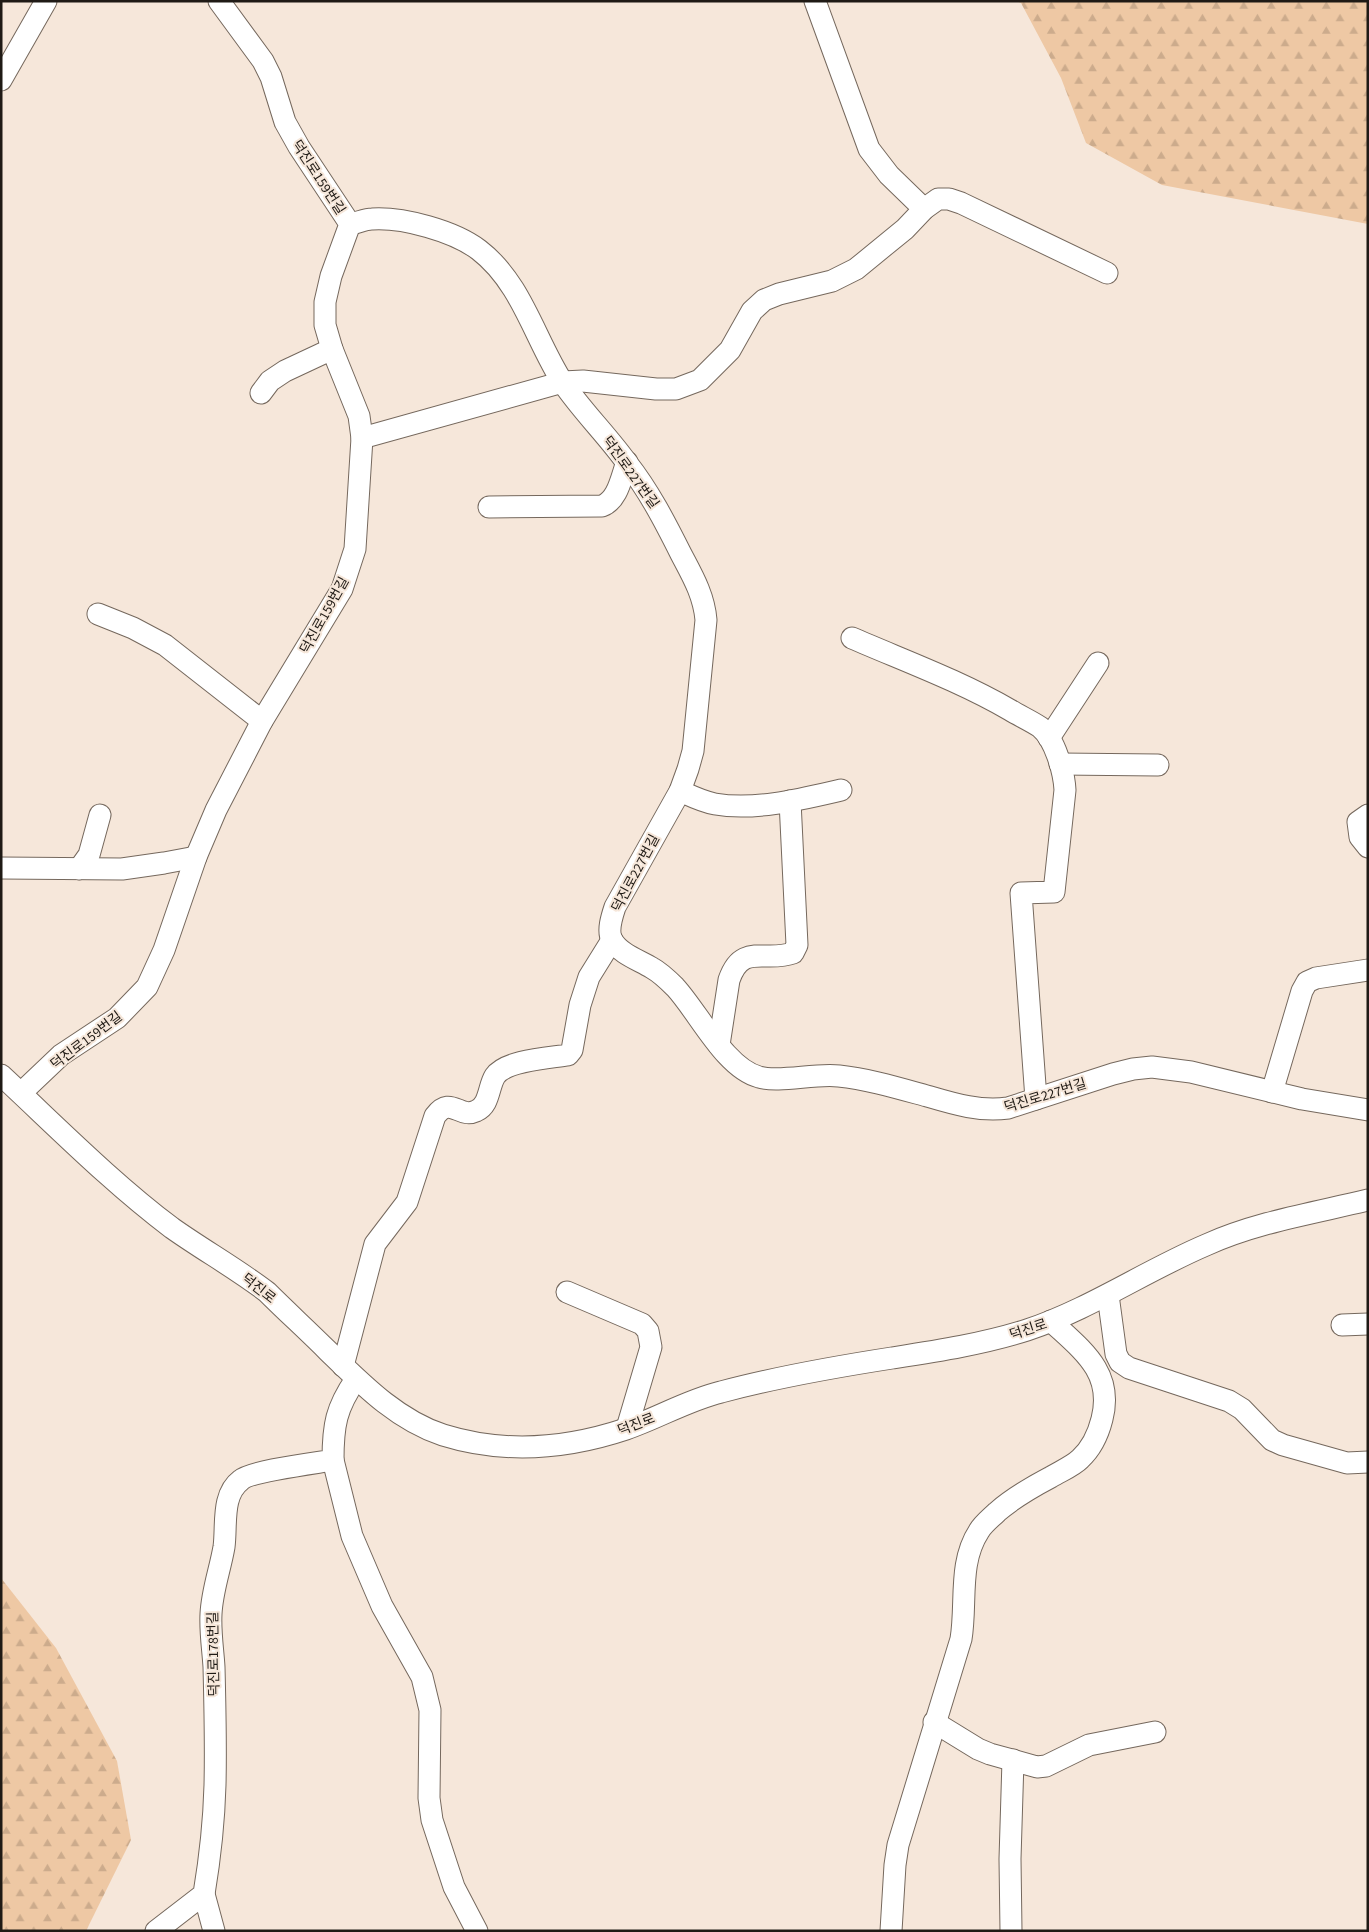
<svg xmlns="http://www.w3.org/2000/svg" width="1369" height="1932" viewBox="0 0 1369 1932" font-family="'Source Sans 3','Noto Sans KR',sans-serif">
	<style>
		.forest { fill: url(#forest-firs) }
		.lines { fill: none; stroke-linecap: round; stroke-linejoin: round }
		.minor-casing { stroke: #75685d; stroke-width: 23 }
		.minor { stroke: #fff; stroke-width: 21 }
		.labels { text-anchor: middle; stroke-width: 4; stroke-linejoin: round; paint-order: stroke }
		.street-label { font-size: 14px; fill: #1f1a15; stroke: #f6e7da }
	</style>
	<defs>
		<pattern id="forest-firs" width="22" height="20" patternUnits="userSpaceOnUse" patternTransform="scale(1.25)"><rect width="22" height="20" fill="#eec8a4"/><path d="M5 1l3.5 6h-7zM16 11l3.5 6h-7z" fill="#ccab8c"/></pattern>
	</defs>
	<rect width="100%" height="100%" fill="#f6e7da"/>
	<g class="forest">
		<polygon points="1016,1 1368,1 1368,224 1162,185 1086,143 1061,78 1021,3"/>
		<polygon points="1,1578 56,1648 117,1761 131,1840 86,1931 1,1931"/>
	</g>
	<g class="lines">
		<defs>
			<g id="minor">
				<polyline points="815,1 869,149 889,175 924,209"/>
				<polyline points="1,80 46,1"/>
				<path d="M350,224C357,223 365,219 372,219C403,217 454,231 479,250C522,283 535,340 563,383C582,411 607,435 627,463C649,491 665,522 681,554C692,575 704,595 706,620L693,751L688,769L680,791L615,907C612,916 607,931 612,940C620,954 639,960 652,968C661,973 668,980 675,987C699,1013 725,1068 759,1077C779,1083 815,1073 839,1076C868,1079 898,1088 927,1096C954,1104 980,1112 1008,1108L1113,1074L1133,1069L1152,1067L1191,1072L1302,1099L1368,1110"/>
				<polyline points="261,393 270,381 285,371 332,349"/>
				<polyline points="362,438 563,382 583,381 656,389 676,389 700,380 730,350 752,311 764,300 779,294 832,281 856,269 905,229 924,209 938,199 949,199 961,203 1107,273"/>
				<path d="M489,507L602,506C618,500 621,478 627,462"/>
				<polyline points="98,614 133,628 165,645 262,721"/>
				<path d="M852,638C905,661 960,681 1010,710C1020,716 1031,721 1040,727C1055,739 1064,772 1065,790L1054,892L1021,893L1036,1099"/>
				<polyline points="1049,738 1098,663"/>
				<polyline points="1060,764 1158,765"/>
				<path d="M680,791C691,796 703,802 715,804C755,811 802,799 841,790"/>
				<polyline points="1368,815 1358,822 1360,837 1368,847"/>
				<polyline points="1,868 122,869 164,863 196,857"/>
				<polyline points="79,869 89,855 100,815"/>
				<path d="M719,1045L729,980C742,942 765,963 793,953L797,945L790,801"/>
				<path d="M1,1075C57,1127 111,1182 172,1228C203,1250 237,1269 267,1292C287,1312 308,1331 328,1351C362,1384 397,1420 443,1435C504,1454 566,1449 626,1429C658,1418 688,1400 721,1392C777,1377 834,1367 892,1358C937,1351 983,1344 1027,1330C1090,1309 1145,1271 1206,1245C1257,1222 1314,1213 1368,1200"/>
				<polyline points="1272,1092 1302,991 1307,982 1316,978 1368,970"/>
				<polyline points="21,1093 61,1055 117,1018 147,987 164,950 196,857 216,810 262,721 342,589 355,549 362,438 359,416 332,349 325,325 325,302 331,276 350,224 299,147 285,122 271,77 263,61 219,1"/>
				<polyline points="567,1292 642,1324 648,1331 651,1347 627,1428"/>
				<polyline points="1108,1295 1116,1354 1120,1362 1129,1368 1229,1401 1242,1409 1272,1440 1283,1445 1347,1463 1368,1462"/>
				<polyline points="1342,1325 1368,1324"/>
				<path d="M343,1366L375,1244L407,1202L435,1116C451,1095 459,1119 476,1111C490,1105 488,1087 495,1076C506,1060 550,1058 568,1055L572,1050L580,1005L589,977L612,940"/>
				<polyline points="333,1460 352,1536 382,1606 422,1677 430,1710 429,1798 432,1820 454,1887 477,1931"/>
				<polyline points="934,1722 978,1749 990,1754 1037,1767 1046,1766 1089,1745 1155,1732"/>
				<polyline points="204,1894 214,1931"/>
				<path d="M156,1931L204,1894C210,1858 214,1821 215,1785C216,1746 215,1706 214,1667C213,1650 210,1632 211,1614C212,1591 220,1570 224,1547C227,1525 221,1495 241,1480C251,1471 316,1463 333,1460C333,1425 336,1408 356,1379"/>
				<path d="M891,1931L895,1865L898,1845L961,1639C967,1603 958,1563 979,1531C983,1524 991,1518 997,1512C1014,1497 1032,1487 1051,1477C1061,1471 1073,1466 1080,1459C1092,1448 1098,1435 1102,1419C1114,1372 1082,1350 1051,1321"/>
				<polyline points="1011,1931 1010,1859 1013,1760"/>
			</g>
		</defs>
		<use href="#minor" class="minor-casing"/>
		<use href="#minor" class="minor"/>
	</g>
	<g class="labels">
		<g class="street-label">
			<text transform="translate(319 177) rotate(57)" y="5">덕진로159번길</text>
			<text transform="translate(631 472) rotate(54)" y="5">덕진로227번길</text>
			<text transform="translate(324 615) rotate(-61)" y="5">덕진로159번길</text>
			<text transform="translate(635 873) rotate(-62)" y="5">덕진로227번길</text>
			<text transform="translate(86 1040) rotate(-37)" y="5">덕진로159번길</text>
			<text transform="translate(1045 1095) rotate(-17)" y="5">덕진로227번길</text>
			<text transform="translate(259 1288) rotate(38)" y="5">덕진로</text>
			<text transform="translate(1028 1329) rotate(-18)" y="5">덕진로</text>
			<text transform="translate(636 1424) rotate(-21)" y="5">덕진로</text>
			<text transform="translate(213 1654) rotate(-91)" y="5">덕진로178번길</text>
		</g>
	</g>
	<rect width="1369" height="1932" fill="none" stroke="#1f1a15" stroke-width="5"/>
</svg>
